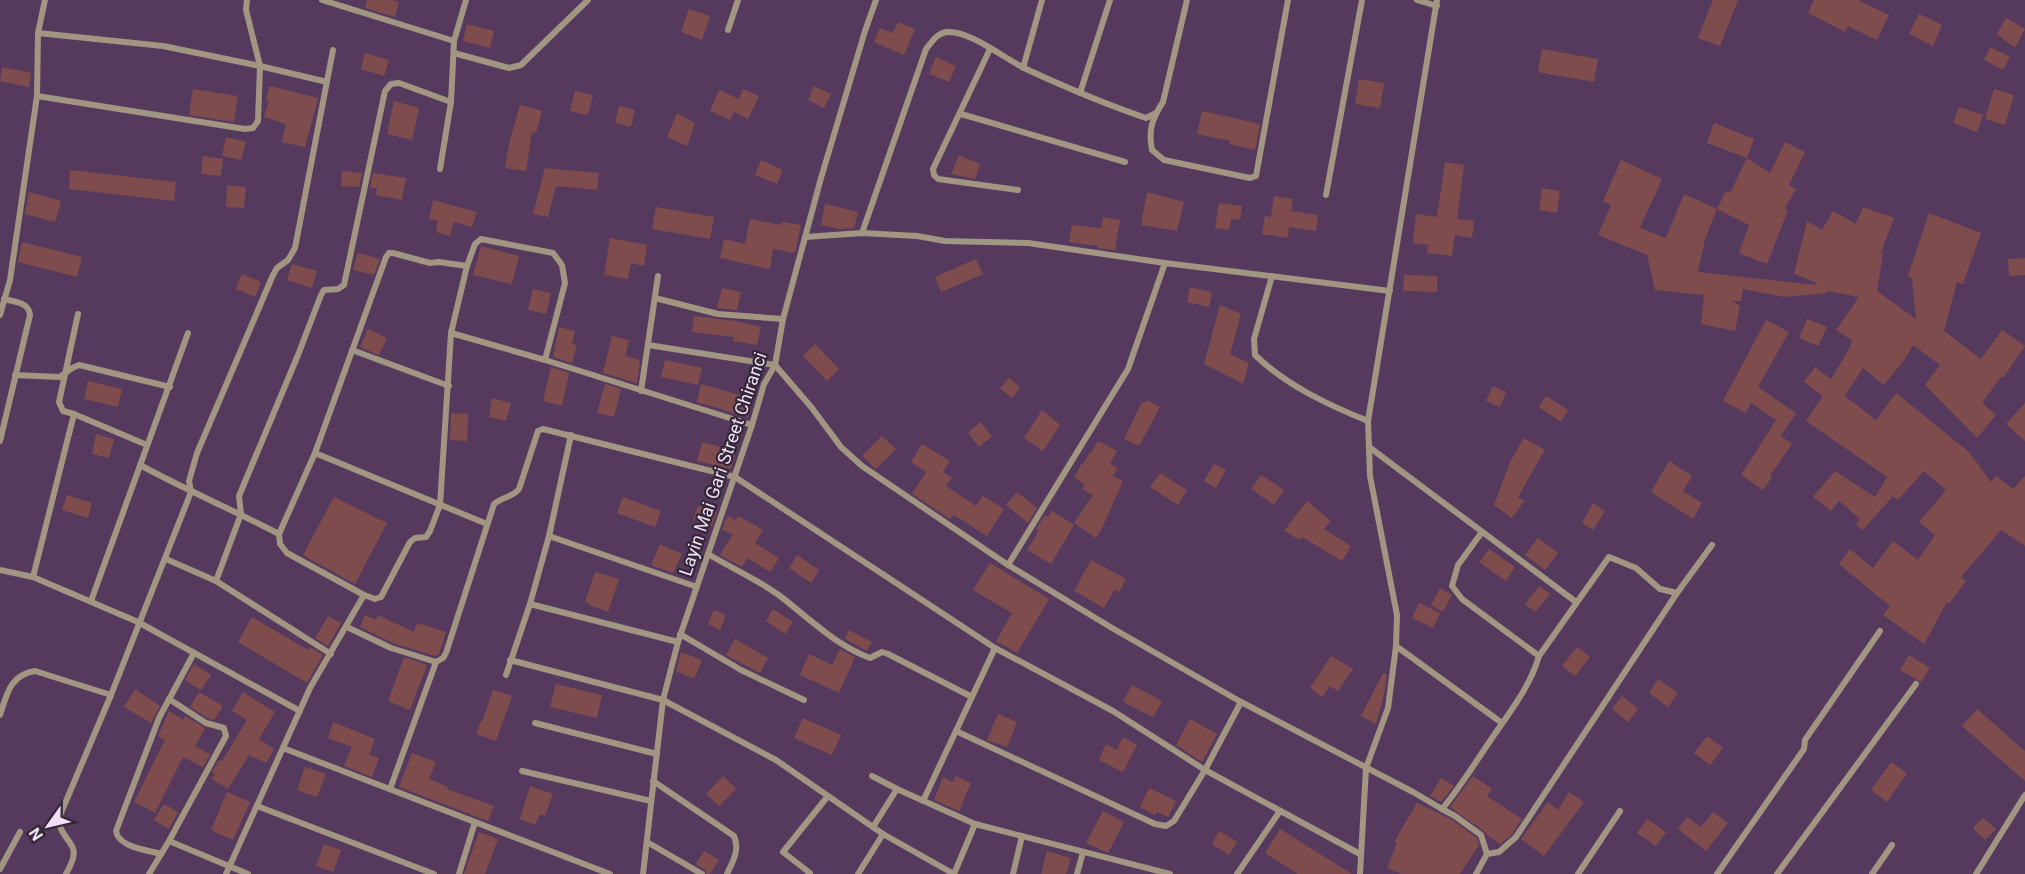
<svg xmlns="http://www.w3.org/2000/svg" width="2025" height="874" viewBox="0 0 2025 874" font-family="Roboto,sans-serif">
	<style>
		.building { fill: #7f4c4e }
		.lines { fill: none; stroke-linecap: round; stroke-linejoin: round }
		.minor { stroke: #a29683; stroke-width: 6 }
		.labels { text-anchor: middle; stroke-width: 4.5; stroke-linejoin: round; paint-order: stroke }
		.street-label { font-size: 18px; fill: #f0dff5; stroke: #342738 }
	</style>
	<rect width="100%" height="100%" fill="#563a5e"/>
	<g class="building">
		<polygon points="367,0 392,0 399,2 395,17 365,8"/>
		<polygon points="1713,0 1738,0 1720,46 1698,38"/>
		<polygon points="1814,0 1858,0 1889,15 1877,40 1848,26 1845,32 1808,13"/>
		<polygon points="689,9 710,16 702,40 681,32"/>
		<polygon points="1919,14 1942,25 1933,46 1909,34"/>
		<polygon points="2006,18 2025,29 2015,48 1997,34"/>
		<polygon points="898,22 915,29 904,55 874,42 880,28 893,33"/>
		<polygon points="467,24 494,31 490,48 463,41"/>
		<polygon points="1990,47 2010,57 2003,70 1984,60"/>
		<polygon points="1542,49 1598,59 1594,82 1538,72"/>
		<polygon points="365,53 389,60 384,76 361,69"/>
		<polygon points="936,57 956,66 949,82 929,74"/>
		<polygon points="2,67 31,73 29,87 0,81"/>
		<polygon points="1359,79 1384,83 1380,108 1355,104"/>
		<polygon points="270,86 318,98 305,147 282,142 286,124 264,117 269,100 266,99"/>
		<polygon points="814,86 831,94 824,108 808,100"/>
		<polygon points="193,89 238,96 234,122 189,115"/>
		<polygon points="743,89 759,96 748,119 734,112 730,120 710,111 719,90 739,99"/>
		<polygon points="1994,89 2014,95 2005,125 1985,119"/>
		<polygon points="575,91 593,95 588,115 570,111"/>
		<polygon points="394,101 419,108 412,140 387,134"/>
		<polygon points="520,105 542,111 536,133 532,132 526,171 505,168 510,140"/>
		<polygon points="619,106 635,110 631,127 615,123"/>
		<polygon points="1959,107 1983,115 1977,132 1953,123"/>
		<polygon points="1202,111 1260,124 1255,150 1229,144 1230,141 1197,134"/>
		<polygon points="677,113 695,123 687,146 667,137"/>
		<polygon points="1714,123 1754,139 1747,158 1707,143"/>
		<polygon points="226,137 246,142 241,160 222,156"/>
		<polygon points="1785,142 1805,152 1789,185 1796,189 1785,208 1788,210 1767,264 1739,253 1749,225 1717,209 1726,191 1730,193 1747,158 1770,173"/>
		<polygon points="959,155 980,164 975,179 951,174"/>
		<polygon points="203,156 223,159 221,176 201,174"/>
		<polygon points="761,160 783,170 777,184 755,175"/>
		<polygon points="1621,160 1662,179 1640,228 1666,238 1684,194 1717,209 1705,239 1698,272 1816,285 1817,283 1794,274 1807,221 1822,230 1833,211 1856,224 1863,207 1894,218 1881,253 1883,253 1877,291 1916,319 1912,278 1908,276 1929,213 1981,233 1963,284 1957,282 1944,331 1981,359 2002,330 2025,346 2003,378 2001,377 1982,403 1996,415 1977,438 1925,385 1940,365 1913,345 1905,359 1884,385 1863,368 1845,396 1876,420 1896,393 1969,452 1991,482 1996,476 2013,489 2025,476 2025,546 2001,530 1961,577 1966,581 1949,604 1947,602 1924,644 1883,615 1890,606 1839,564 1850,549 1873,568 1893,541 1918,560 1935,535 1919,522 1946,490 1924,471 1898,500 1893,496 1863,530 1856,524 1860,519 1839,501 1831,511 1813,497 1835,471 1875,497 1887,477 1806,421 1823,396 1804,382 1815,367 1831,379 1851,346 1850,345 1853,341 1836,330 1859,297 1827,291 1827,293 1784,297 1743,289 1741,301 1732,301 1740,306 1735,331 1701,324 1704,295 1655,290 1647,255 1598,235 1611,205 1603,201"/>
		<polygon points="1445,162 1464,165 1457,219 1474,221 1472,238 1455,235 1452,256 1427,253 1428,245 1413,243 1416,214 1437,217"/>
		<polygon points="545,168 599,173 597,190 556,186 548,217 533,214"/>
		<polygon points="70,170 176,182 174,201 69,189"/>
		<polygon points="342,171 362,173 359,187 341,186"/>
		<polygon points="373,173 406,178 402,200 376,195 377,188 370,188"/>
		<polygon points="227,185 246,187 244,208 226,207"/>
		<polygon points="1542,188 1560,191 1557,213 1539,210"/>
		<polygon points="29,192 61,201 55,222 25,214"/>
		<polygon points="1147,192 1184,202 1177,231 1141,225"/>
		<polygon points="1274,196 1293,199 1291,211 1318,215 1316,231 1289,227 1288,238 1262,234 1265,216 1271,217"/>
		<polygon points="433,200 477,212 472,227 454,222 450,236 436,232 438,221 429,219"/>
		<polygon points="1219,203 1242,206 1240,220 1231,219 1229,230 1215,228"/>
		<polygon points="825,204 858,212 854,228 840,229 821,225"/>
		<polygon points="656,207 714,217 710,239 652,229"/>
		<polygon points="1103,217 1120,220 1115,250 1098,248 1098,246 1069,242 1072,225 1101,228"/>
		<polygon points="750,219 781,225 782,222 801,225 795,253 773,249 770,269 720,258 724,239 745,244"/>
		<polygon points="610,238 647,245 644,266 631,263 628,279 604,275"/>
		<polygon points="22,242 82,257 77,277 18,262"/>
		<polygon points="481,246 519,256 512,284 473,275"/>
		<polygon points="358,253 380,259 374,275 353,270"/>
		<polygon points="2025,258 2025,275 2009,276 2008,259"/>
		<polygon points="976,259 983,274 941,292 935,277"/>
		<polygon points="292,264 317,271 312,288 287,280"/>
		<polygon points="242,274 261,282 255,297 236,289"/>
		<polygon points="1404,275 1437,276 1437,292 1403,291"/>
		<polygon points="1190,287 1212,292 1209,307 1187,302"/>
		<polygon points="722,288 741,292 737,310 717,308"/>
		<polygon points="533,289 551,293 546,314 528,310"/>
		<polygon points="1220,305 1241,314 1230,354 1249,363 1243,384 1204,364"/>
		<polygon points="694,316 735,321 761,327 757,345 733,341 734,337 692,332"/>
		<polygon points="1807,319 1827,327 1818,346 1799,338"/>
		<polygon points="1766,320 1789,332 1758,387 1796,413 1781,436 1792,444 1770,476 1772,477 1763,490 1741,475 1776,420 1751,403 1746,413 1723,401"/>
		<polygon points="559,327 575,331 572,344 577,345 572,363 553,357"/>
		<polygon points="368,329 387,338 379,355 360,347"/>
		<polygon points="612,336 629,340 625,356 640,360 637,383 603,373"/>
		<polygon points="815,344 839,369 827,381 803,356"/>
		<polygon points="665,360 702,368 698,385 661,377"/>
		<polygon points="551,367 569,373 562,406 543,401"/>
		<polygon points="1009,378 1020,387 1012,398 1000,388"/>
		<polygon points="88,381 122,389 118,407 84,399"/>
		<polygon points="605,384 621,389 614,417 597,413"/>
		<polygon points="701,384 753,399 748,417 697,402"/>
		<polygon points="1493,386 1506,392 1500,407 1486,401"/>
		<polygon points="1546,396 1568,410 1561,422 1539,407"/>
		<polygon points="492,398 511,403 506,421 489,417"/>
		<polygon points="1147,400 1160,407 1139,446 1124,439 1142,402 1145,403"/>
		<polygon points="2025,403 2025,441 2006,424"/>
		<polygon points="1042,410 1060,425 1043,451 1024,438"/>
		<polygon points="451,413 468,414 467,441 450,440"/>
		<polygon points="980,422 992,436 979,447 968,433"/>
		<polygon points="96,434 114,439 109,458 92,454"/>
		<polygon points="882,436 896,449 876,469 862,456"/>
		<polygon points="1524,438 1545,450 1518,497 1524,501 1512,518 1494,505 1510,462"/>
		<polygon points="1098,441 1117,451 1110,464 1118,468 1113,476 1123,481 1102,528 1096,538 1074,523 1093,495 1082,489 1085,484 1074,478 1082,463 1083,464 1090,452 1091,453"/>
		<polygon points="702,442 736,451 731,469 697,461"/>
		<polygon points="922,444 950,461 943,472 952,478 946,486 976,506 983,496 1004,509 987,536 954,515 950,519 912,494 926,472 911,462"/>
		<polygon points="1669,461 1692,476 1683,491 1702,503 1693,519 1651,492"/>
		<polygon points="1214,464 1226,470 1216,488 1204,481"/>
		<polygon points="1160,473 1187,490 1178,505 1150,487"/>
		<polygon points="1261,475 1284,490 1274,505 1251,489"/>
		<polygon points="1017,492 1037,508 1028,523 1006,505"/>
		<polygon points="67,495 92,503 88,518 62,510"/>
		<polygon points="334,497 387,523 355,584 303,555"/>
		<polygon points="623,497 661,511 655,527 617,513"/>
		<polygon points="1307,501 1331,521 1324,529 1351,546 1342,561 1302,537 1300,540 1284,531"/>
		<polygon points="1593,503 1605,511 1593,530 1582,523"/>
		<polygon points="698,506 717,512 712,526 693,519"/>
		<polygon points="1052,511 1074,525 1051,564 1027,550 1039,531 1036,529 1045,515 1048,517"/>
		<polygon points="727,516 736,520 738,516 763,530 755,543 779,558 770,572 748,558 742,567 720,555 733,534 722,530"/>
		<polygon points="1538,538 1558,553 1545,570 1525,555"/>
		<polygon points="660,544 682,554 673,573 651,565"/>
		<polygon points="1489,549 1515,567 1506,581 1479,562"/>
		<polygon points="797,555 819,570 811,583 789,568"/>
		<polygon points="1091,560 1126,579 1119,592 1115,589 1104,608 1074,591"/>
		<polygon points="990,563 1049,599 1017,653 996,641 1012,613 973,590"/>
		<polygon points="595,572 619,579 608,612 589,605 590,603 585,602"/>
		<polygon points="1539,586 1550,594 1535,612 1525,604"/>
		<polygon points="1440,588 1452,595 1443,612 1431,605"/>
		<polygon points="1419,603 1440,613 1433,628 1412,618"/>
		<polygon points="773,609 793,622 785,634 766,621"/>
		<polygon points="714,610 726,615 720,630 708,624"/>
		<polygon points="365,615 376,620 378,615 414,632 417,623 446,632 439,654 435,656 393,643 360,627"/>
		<polygon points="328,616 341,623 328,646 315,638"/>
		<polygon points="252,617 308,650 310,647 323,655 307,683 238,642"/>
		<polygon points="849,630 872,642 867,651 845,639"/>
		<polygon points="735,639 768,658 760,673 726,655"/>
		<polygon points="1577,647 1590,657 1575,676 1562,666"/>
		<polygon points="840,649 855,657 839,693 800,675 809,654 832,665"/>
		<polygon points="681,652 702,660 694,679 676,671"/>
		<polygon points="1909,655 1930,668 1921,682 1900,670"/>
		<polygon points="1331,656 1353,669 1338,691 1330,686 1322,697 1310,688"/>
		<polygon points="404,657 427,665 410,710 388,701"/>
		<polygon points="194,664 211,675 201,690 185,680"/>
		<polygon points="1383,673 1387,674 1384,695 1376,724 1361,716"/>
		<polygon points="1658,679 1678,693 1668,707 1649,693"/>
		<polygon points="556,684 602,695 597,718 550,707"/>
		<polygon points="1132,685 1162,701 1153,717 1123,702"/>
		<polygon points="135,689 160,706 151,723 124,707"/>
		<polygon points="493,690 512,696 496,741 476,734 481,721 482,722"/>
		<polygon points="199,692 223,706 214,720 208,718 190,707"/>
		<polygon points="243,692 275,712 259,739 274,749 266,763 249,755 228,789 212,779 215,774 212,772 219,760 222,761 247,720 232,711"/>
		<polygon points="1622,696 1638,709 1628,722 1612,709"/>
		<polygon points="1977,709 2025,751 2025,781 1962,726"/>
		<polygon points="169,711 183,720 185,716 205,728 195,746 210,754 203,767 183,757 155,813 134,802 165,740 158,736"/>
		<polygon points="998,714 1017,722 1007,747 987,740"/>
		<polygon points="803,718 841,735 832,755 794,738"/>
		<polygon points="1190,719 1217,734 1202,762 1176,745"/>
		<polygon points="333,722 375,739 369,755 379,758 372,777 344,766 352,747 328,738"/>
		<polygon points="1707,736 1723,748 1710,765 1694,753"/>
		<polygon points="1123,737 1137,745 1123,772 1099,760 1106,744 1117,750"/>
		<polygon points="412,753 436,762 429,779 448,787 447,789 494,806 488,821 399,787"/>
		<polygon points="1891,762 1907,773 1887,802 1871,790"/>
		<polygon points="305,767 326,774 317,797 297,790"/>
		<polygon points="723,776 736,789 719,806 706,794"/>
		<polygon points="956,776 971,783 959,811 934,800 943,777 953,782"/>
		<polygon points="1473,776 1492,789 1487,796 1522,819 1512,834 1500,844 1487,835 1484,831 1450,807"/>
		<polygon points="1441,778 1454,786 1441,802 1430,796"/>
		<polygon points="530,786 553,794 545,816 540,814 535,825 520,819"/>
		<polygon points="1149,788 1176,801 1168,817 1157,812 1155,815 1140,807"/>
		<polygon points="227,792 250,802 233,840 211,830"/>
		<polygon points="1569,792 1584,802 1544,856 1521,839 1548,802 1558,810"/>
		<polygon points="1417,803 1452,820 1477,838 1479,845 1460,874 1401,874 1387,868 1397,843 1394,842"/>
		<polygon points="164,804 178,812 169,829 154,820"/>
		<polygon points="1103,811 1124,822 1108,853 1086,843"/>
		<polygon points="1713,812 1728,823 1706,851 1678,829 1687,817 1701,827"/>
		<polygon points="1983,818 1996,829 1985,840 1973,828"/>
		<polygon points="1647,819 1666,832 1656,846 1637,833"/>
		<polygon points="1280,829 1352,874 1298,874 1265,853"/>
		<polygon points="1219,831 1237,842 1229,855 1212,844"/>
		<polygon points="479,832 498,839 485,874 464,874"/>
		<polygon points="324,844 341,850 333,872 316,866"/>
		<polygon points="704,851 719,860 710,874 707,874 705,870 696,864"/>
		<polygon points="1047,851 1071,858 1066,874 1041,874"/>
	</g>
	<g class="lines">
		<g class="minor">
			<polyline points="322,0 454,41"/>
			<path d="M1187,0L1163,102C1152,119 1148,130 1152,150L1164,160L1250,178L1256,176L1288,0"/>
			<polyline points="1417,0 1437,6"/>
			<polyline points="728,30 738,0"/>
			<polyline points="38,33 163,46 260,66 327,82"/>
			<polyline points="990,49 933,169 934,175 938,179 1018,190"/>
			<polyline points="454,53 509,68 521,65 588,0"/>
			<polyline points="1023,68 1042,0"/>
			<polyline points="1080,93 1110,0"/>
			<polyline points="37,96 245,129 253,128 258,121 260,66 246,10 247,0"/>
			<polyline points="961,114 1125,162"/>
			<polyline points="440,169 451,102"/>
			<polyline points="1326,195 1362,0"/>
			<path d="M862,233L926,49C932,42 937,33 947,32C969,30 1005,59 1026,69C1065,87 1105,104 1146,118L1156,113"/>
			<polyline points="805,237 862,233 917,236 945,241 1028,243 1165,263 1390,291"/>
			<polyline points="467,266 439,262 430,263 393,253 389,253 386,257 315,453 279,534 280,544 287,553 364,595 375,599 381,597 410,542 415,538 426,537 430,531 440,505 451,333 467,266 475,244 481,239 553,253 562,265 565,283 545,360"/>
			<path d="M1272,276L1254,339L1255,355C1286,385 1328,405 1368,421"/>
			<polyline points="655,298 718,314 783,319"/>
			<polyline points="78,314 59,402 63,411 74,414 147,445"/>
			<polyline points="0,315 10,280 37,96 38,33 45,0"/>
			<polyline points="451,333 545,360 752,425"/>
			<path d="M648,345L775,365L812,408L841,447L862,466L1008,565L1112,628L1241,702L1413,792L1442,809C1459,789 1473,766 1488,744C1506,717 1530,688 1539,656L1609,557L1636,568L1660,589L1677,593L1712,545"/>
			<polyline points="352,350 449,386"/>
			<polyline points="15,375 60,377 72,368 79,365 170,387"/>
			<polyline points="641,391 658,276"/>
			<path d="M0,441L30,315C29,302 15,302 4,299"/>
			<polyline points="1369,447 1576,602"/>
			<polyline points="315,453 487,524"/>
			<path d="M140,465C186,490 233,510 279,534"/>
			<polyline points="1482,532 1458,565 1452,586 1462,599 1539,656"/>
			<polyline points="549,536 697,587"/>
			<path d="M708,554C731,568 759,580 780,596C810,619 835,645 870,658L882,652L888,654L972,697"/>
			<polyline points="166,559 216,581 241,514 239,496 298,355 321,295 324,290 338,289 344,285 385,91 391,84 399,83 451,102 454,41 466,0"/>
			<polyline points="1008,565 1128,369 1165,263"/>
			<polyline points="0,570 33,577 138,622 300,711"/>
			<polyline points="33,577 74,414"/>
			<polyline points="216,581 331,654"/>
			<polyline points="91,601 188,333"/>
			<polyline points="530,604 678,642"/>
			<polyline points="347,627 391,648 436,662 390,789"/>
			<polyline points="680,634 741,670 804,700"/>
			<polyline points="1396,646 1502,723"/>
			<polyline points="510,660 663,700 776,760 883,834 954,874"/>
			<path d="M436,662L443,658L446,653L494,504C502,497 513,497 519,489L538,431L543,429L735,477L995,648L1113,711L1205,770L1360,854"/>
			<polyline points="506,675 530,604 549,536 571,435"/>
			<path d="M0,715C7,694 10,675 35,671L111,695"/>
			<polyline points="535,723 657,754"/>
			<polyline points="956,731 1155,824 1166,826 1174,821 1205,770 1241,702"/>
			<polyline points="283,748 610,874"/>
			<polyline points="522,771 651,801"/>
			<polyline points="872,776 897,789 975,824 1170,874"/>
			<path d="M653,781L734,836C740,850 733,861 727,874"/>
			<polyline points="923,801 995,648"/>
			<polyline points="257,806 434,874"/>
			<polyline points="1442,809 1455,816 1481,835 1487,854"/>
			<polyline points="873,827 897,789"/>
			<polyline points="169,841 248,874"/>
			<polyline points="647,842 702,874"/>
			<path d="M161,854C147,850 118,847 116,831L159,718L194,653"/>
			<polyline points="0,869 20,832"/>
			<polyline points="810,873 783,852 828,796"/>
			<path d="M66,874C85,841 64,847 58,820L111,695L191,492L189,481L197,453L273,275L277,268L288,260L295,248L333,50"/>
			<polyline points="149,874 169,841 226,736 224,728 206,723 169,699"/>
			<polyline points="226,874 310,688 364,595"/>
			<polyline points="459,874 475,822"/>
			<polyline points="643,874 663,700 678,642 752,425 764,384 775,365 783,319 821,178 865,31 876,0"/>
			<polyline points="858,874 883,834"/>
			<polyline points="954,874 975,824"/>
			<polyline points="1013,874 1022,836"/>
			<polyline points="1077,874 1083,852"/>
			<polyline points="1237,874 1280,811"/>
			<polyline points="1360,874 1366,768 1388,708 1396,646 1397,615 1370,476 1368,421 1437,0"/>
			<polyline points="1476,874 1487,854 1499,852 1516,837 1677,593"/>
			<polyline points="1578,874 1620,811"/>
			<polyline points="1717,874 1804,749 1805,740 1880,631"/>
			<polyline points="1777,874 1916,684"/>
			<polyline points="1872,874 1892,845"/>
			<polyline points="1976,874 2025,795"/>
		</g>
	</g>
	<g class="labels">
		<g class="street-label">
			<text transform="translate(723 464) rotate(-71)" y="6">Layin Mai Gari Street Chiranci</text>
		</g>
	</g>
	<g transform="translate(48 826) rotate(236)" stroke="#342738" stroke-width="4.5" paint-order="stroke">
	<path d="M0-4.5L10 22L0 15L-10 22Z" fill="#f0dff5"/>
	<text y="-9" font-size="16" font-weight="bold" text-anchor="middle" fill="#f0dff5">N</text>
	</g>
</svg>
